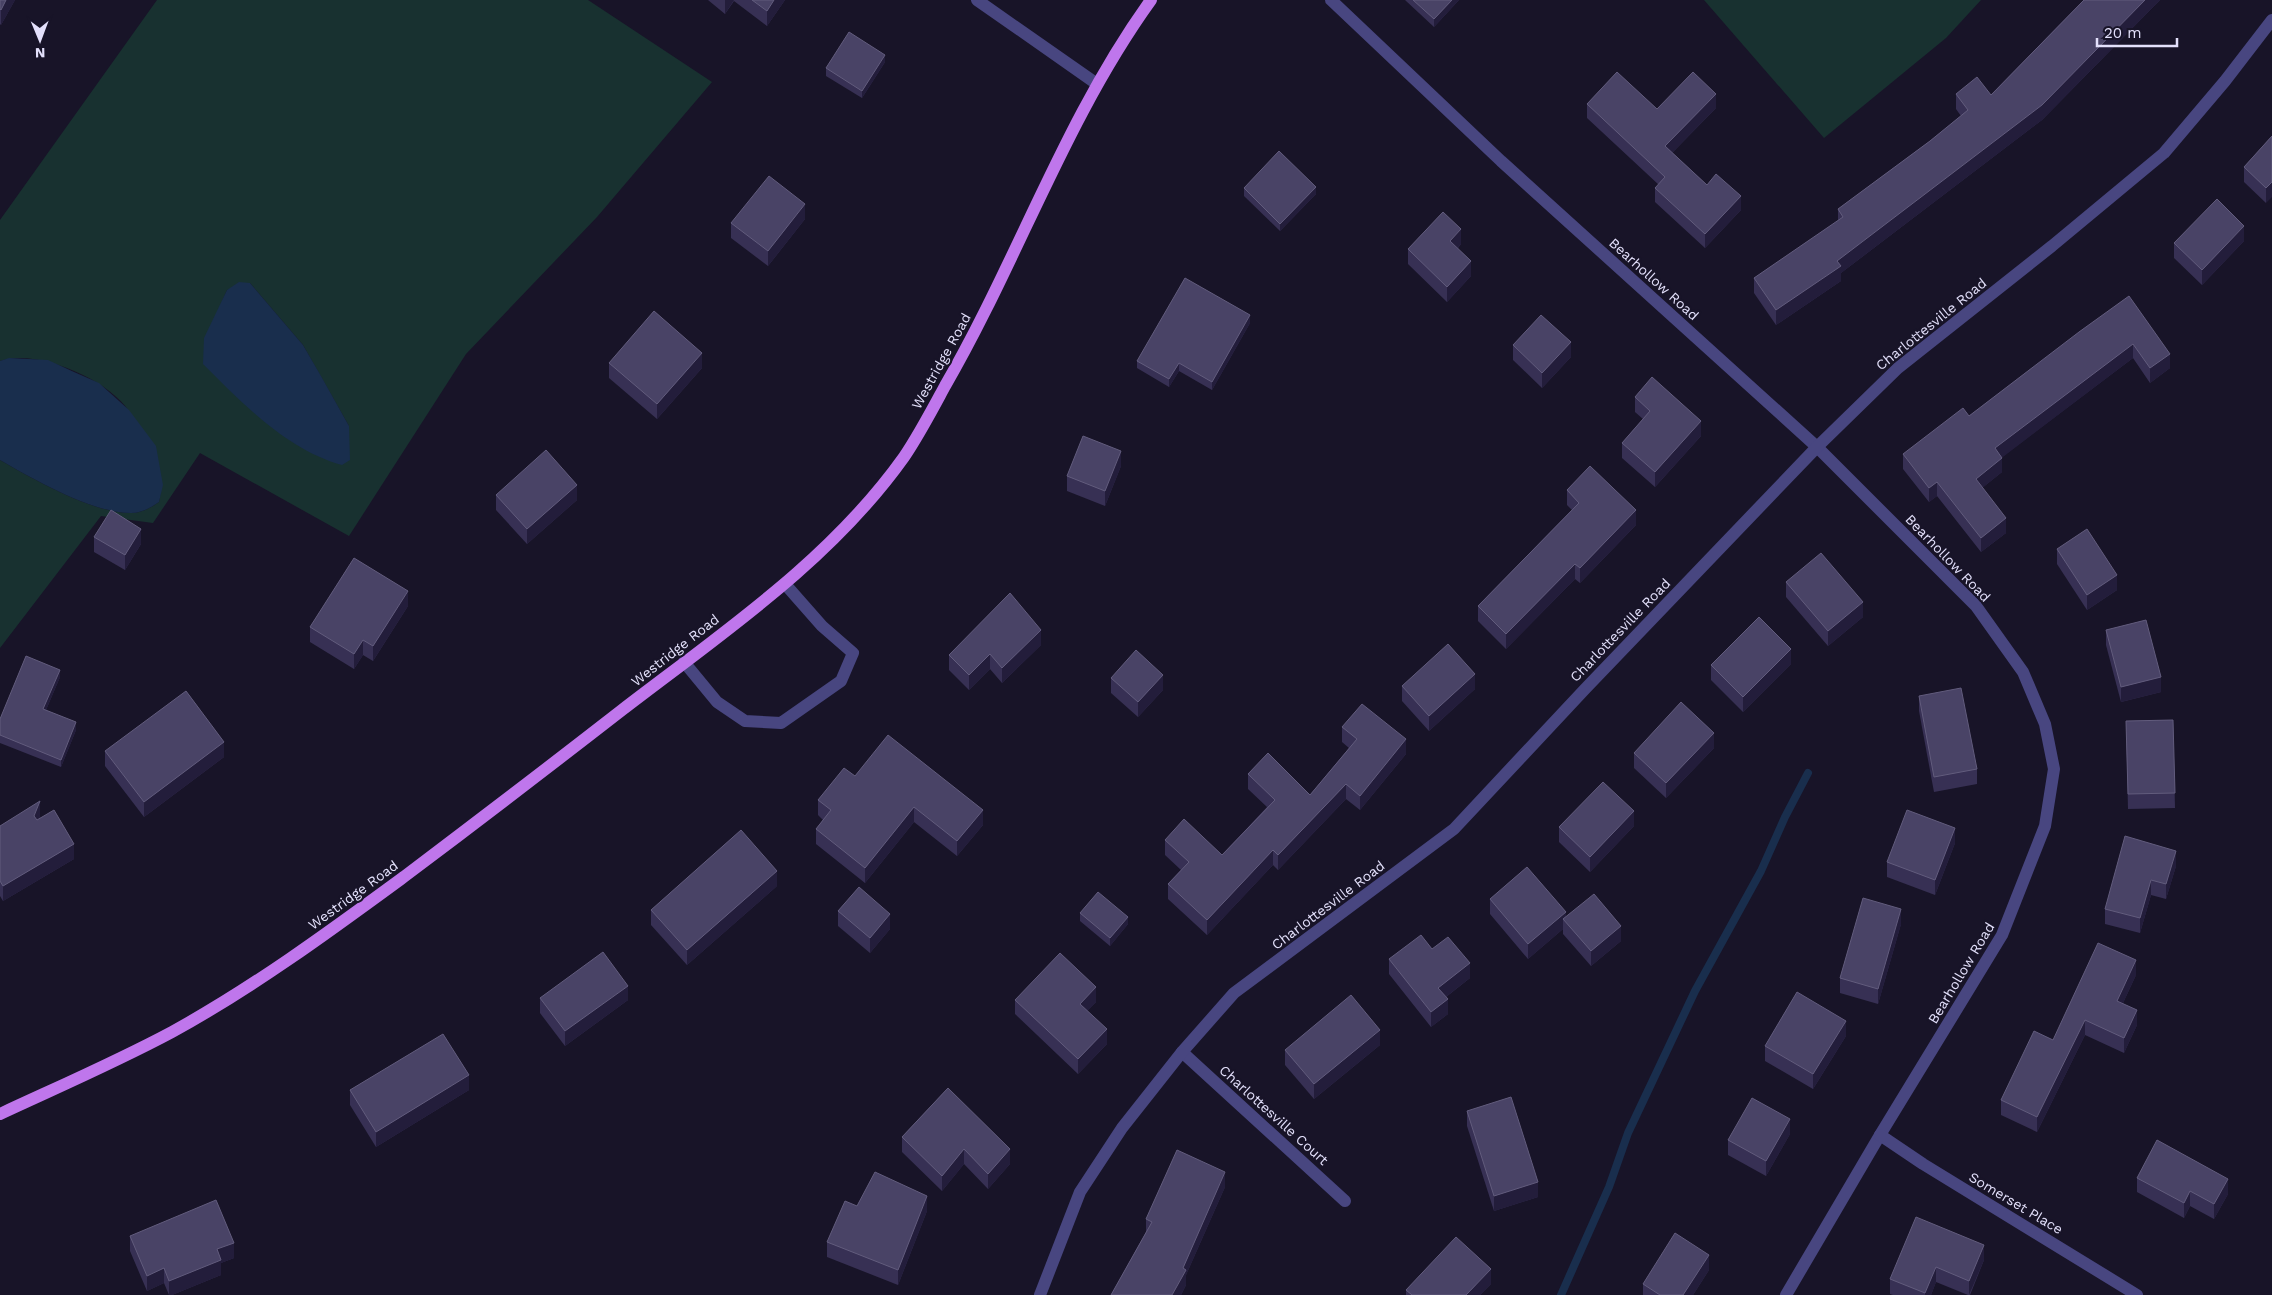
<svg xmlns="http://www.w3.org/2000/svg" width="2272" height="1295" viewBox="0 0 2272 1295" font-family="'Work Sans',sans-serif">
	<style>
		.green { fill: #183130; fill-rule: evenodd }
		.water { fill: #192e4d }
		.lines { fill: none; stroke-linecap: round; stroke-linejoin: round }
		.stream { stroke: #192e4d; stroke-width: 8 }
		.minor { stroke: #484680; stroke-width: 12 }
		.major { stroke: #bf76ec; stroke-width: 12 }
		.wall { fill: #373054 }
		.shaded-wall { fill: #231d3b }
		.building { fill: #494366; stroke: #625c7d }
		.labels { text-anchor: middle; stroke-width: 4.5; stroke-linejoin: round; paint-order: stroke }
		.street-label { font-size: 14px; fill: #e3e0fb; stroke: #181428 }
	</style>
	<rect width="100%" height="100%" fill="#181428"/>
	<g class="green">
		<path d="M157,0H588L712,82L597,217L466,354L349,536L200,453L153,523L101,516L0,648V460C33,479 92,513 131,513C142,513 150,508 159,502C164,478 158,474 148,452C142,439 137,423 129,411C108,379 36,348 0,361V220ZM250,283L303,345L349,426L217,313L227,290Z"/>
		<polygon points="1704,0 1981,0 1946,38 1824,138"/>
	</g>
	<g class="water">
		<path d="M239,282L250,283L303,345L321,376L349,426L350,460L342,465C287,450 242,403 203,364L204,338L227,290Z"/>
		<path d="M9,358L48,360L74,372L99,383L129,410L156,446L163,485L159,502C150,508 142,513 131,513C92,513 33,479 0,460V361Z"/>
	</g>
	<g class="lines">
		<polyline class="stream" points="1561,1295 1609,1187 1628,1133 1695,991 1761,871 1785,817 1808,773"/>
		<g class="minor">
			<polyline points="977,0 1097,84"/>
			<polyline points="1331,0 1501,161 1817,447 1976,606 2023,672 2045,724 2054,769 2045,826 2002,935 1880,1135 1786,1295"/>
			<polyline points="684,662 717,702 745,721 781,723 841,681 853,653 822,626 785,584"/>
			<polyline points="1182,1052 1345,1201"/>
			<polyline points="1880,1135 1923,1164 2137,1295"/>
			<polyline points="1040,1295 1080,1192 1122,1128 1182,1052 1234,993 1454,829 1585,689 1817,447 1898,368 2052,246 2164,153 2225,81 2272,20"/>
		</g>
		<path class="major" d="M0,1114C58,1087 116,1062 172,1032C254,987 330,931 405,876C478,821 550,766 622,710C722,633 830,561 904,457C919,435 932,410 945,386C1018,260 1065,119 1151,0"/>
	</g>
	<g class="wall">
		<polygon points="0,0 15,0 1,25 0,24"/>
		<polygon points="708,0 785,0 767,26 734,1 725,14"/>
		<polygon points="1405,0 1459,0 1434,27"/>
		<polygon points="2084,0 2160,0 2042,120 1841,273 1841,281 1776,325 1754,293 1754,278 1838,221 1838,209 1930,141 1961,116 1956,109 1956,94 1991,95"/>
		<polygon points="885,62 862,98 826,76 826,68"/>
		<polygon points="1587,104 1657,109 1716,108 1672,153 1707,185 1741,210 1705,248 1655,202 1655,188 1659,185 1587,118"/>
		<polygon points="2272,136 2266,203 2244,182 2244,167"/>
		<polygon points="1244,188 1316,194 1280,231 1244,196"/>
		<polygon points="805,219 768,266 731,238 731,223"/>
		<polygon points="2244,241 2202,285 2174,258 2174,243"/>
		<polygon points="1461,244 1458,248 1471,276 1447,302 1408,264 1408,249"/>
		<polygon points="2129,296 2170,368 2150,383 2133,358 2002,457 2002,472 1982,488 2006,533 1981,552 1937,496 1929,502 1903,469 1903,454 1969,416"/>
		<polygon points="1250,323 1212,390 1179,371 1169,387 1137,368 1137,361"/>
		<polygon points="1513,345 1571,357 1542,388 1513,360"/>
		<polygon points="609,363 702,368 657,419 609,378"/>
		<polygon points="1635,397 1701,436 1655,487 1622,458 1622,443 1643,419 1635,412"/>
		<polygon points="1121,466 1105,506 1067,491 1067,476"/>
		<polygon points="1567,490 1636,525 1580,583 1575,579 1506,649 1478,621 1478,606 1572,510 1567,505"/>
		<polygon points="496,495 577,500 527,544 496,510"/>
		<polygon points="94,537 141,544 125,570 94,552"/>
		<polygon points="2057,549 2117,590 2087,610 2057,564"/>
		<polygon points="1786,582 1863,617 1828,646 1786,597"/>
		<polygon points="408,606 373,661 363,655 354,669 310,642 310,627"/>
		<polygon points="2106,630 2161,692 2121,702 2106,645"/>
		<polygon points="1041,645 1002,683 990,669 969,690 949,670 949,655"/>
		<polygon points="1791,664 1743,712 1711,680 1711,665"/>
		<polygon points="60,677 46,710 76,730 61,767 0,743 0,719"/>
		<polygon points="1111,678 1163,690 1138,717 1111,693"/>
		<polygon points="1402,686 1475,689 1429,731 1402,701"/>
		<polygon points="1919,696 1977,769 1977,784 1934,792 1919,711"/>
		<polygon points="2173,720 2175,808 2128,809 2126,721"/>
		<polygon points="1342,727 1406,754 1360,810 1346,799 1278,870 1273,865 1207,935 1168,899 1168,884 1181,870 1165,855 1165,840 1222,855 1267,807 1248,789 1248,774 1310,795 1349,748 1342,742"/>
		<polygon points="1714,748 1666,798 1634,768 1634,753"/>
		<polygon points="105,751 224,757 144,817 105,766"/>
		<polygon points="855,776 983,825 957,856 914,822 865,883 816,844 816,829 823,820 818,815 818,800"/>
		<polygon points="40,816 39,819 74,859 3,901 0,896 0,826"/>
		<polygon points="1634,826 1590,872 1559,842 1559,827"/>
		<polygon points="1955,843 1935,895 1887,877 1887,862"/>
		<polygon points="2176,866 2166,899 2151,895 2140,933 2105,924 2105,909"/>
		<polygon points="777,886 687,965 651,925 651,910"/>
		<polygon points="1490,899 1566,918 1621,941 1591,966 1563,934 1563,929 1528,959 1490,914"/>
		<polygon points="838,911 890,929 870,953 838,926"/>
		<polygon points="1080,913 1128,924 1110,946 1080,921"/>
		<polygon points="1901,924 1878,1004 1840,993 1840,978"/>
		<polygon points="1432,949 1470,978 1446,997 1448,1014 1431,1027 1389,974 1389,959"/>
		<polygon points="2136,975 2123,1003 2137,1025 2124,1053 2085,1035 2037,1132 2001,1115 2001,1100 2053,1040"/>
		<polygon points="540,998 628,1000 565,1046 540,1013"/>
		<polygon points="1015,1000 1096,1002 1087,1011 1107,1044 1078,1074 1015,1014"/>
		<polygon points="1846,1036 1813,1089 1765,1061 1765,1046"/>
		<polygon points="1380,1045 1314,1099 1285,1065 1285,1050"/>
		<polygon points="948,1088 1010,1164 988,1189 964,1164 942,1191 902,1152 902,1137"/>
		<polygon points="350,1090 469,1090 376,1147 350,1105"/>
		<polygon points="1467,1111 1538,1197 1494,1211 1467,1126"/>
		<polygon points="1790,1134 1766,1176 1728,1155 1728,1140"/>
		<polygon points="2137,1178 2228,1194 2214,1219 2190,1206 2184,1218 2137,1192"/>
		<polygon points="1225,1187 1186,1275 1186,1285 1181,1295 1111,1295 1146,1232 1146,1219"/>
		<polygon points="857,1206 927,1211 898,1285 827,1257 827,1242"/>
		<polygon points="130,1236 234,1258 221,1263 221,1275 172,1295 169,1295 164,1283 147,1291 130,1251"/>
		<polygon points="1984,1245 1984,1260 1970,1295 1968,1295 1936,1282 1931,1295 1893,1295 1890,1294 1890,1279"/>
		<polygon points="1709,1270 1693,1295 1643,1295 1643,1284"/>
		<polygon points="1491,1284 1480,1295 1406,1295 1406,1290"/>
	</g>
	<g class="shaded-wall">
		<polygon points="6,0 15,0 1,25 1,10"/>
		<polygon points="725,0 734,0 725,14"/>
		<polygon points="774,0 785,0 767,26 767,11"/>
		<polygon points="1452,0 1459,0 1434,27 1434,19"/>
		<polygon points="2145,0 2160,0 2042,120 1841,273 1841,281 1776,325 1776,310 1837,261"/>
		<polygon points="885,55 885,62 862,98 862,91"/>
		<polygon points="1716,94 1716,108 1665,160 1665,146"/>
		<polygon points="2272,182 2272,197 2266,203 2266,188"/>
		<polygon points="1316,187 1316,194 1280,231 1280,224"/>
		<polygon points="1741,196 1741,210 1705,248 1705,234"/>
		<polygon points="805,204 805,219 768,266 768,251"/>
		<polygon points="2244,226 2244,241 2202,285 2202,270"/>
		<polygon points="1461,229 1461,244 1450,256 1450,241"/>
		<polygon points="1471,261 1471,276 1447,302 1447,287"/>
		<polygon points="1250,315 1250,323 1212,390 1212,382"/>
		<polygon points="1571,342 1571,357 1542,388 1542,373"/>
		<polygon points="2133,344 2133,358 1995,463 1995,448"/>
		<polygon points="702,353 702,368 657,419 657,404"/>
		<polygon points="2170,354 2170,368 2150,383 2150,368"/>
		<polygon points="1179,363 1179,371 1169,387 1169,379"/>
		<polygon points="1701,421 1701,436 1655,487 1655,472"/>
		<polygon points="1121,451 1121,466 1105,506 1105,491"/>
		<polygon points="2002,458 2002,472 1976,493 1976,479"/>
		<polygon points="1937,482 1937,496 1929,502 1929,488"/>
		<polygon points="577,485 577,500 527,544 527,529"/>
		<polygon points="1636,510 1636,525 1580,583 1580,568"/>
		<polygon points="2006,518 2006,533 1981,552 1981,538"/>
		<polygon points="141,529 141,544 125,570 125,555"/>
		<polygon points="1575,564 1575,579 1506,649 1506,634"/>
		<polygon points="2117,575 2117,590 2087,610 2087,595"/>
		<polygon points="408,591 408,606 373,661 373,646"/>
		<polygon points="1863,602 1863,617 1828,646 1828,631"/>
		<polygon points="1041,630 1041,645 1002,683 1002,668"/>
		<polygon points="363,640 363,655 354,669 354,654"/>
		<polygon points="1791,649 1791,664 1743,712 1743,697"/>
		<polygon points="990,654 990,669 969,690 969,675"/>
		<polygon points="60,670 60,677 43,717 43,709"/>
		<polygon points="1475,674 1475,689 1429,731 1429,716"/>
		<polygon points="1163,675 1163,690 1138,717 1138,702"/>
		<polygon points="2161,677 2161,692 2121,702 2121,687"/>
		<polygon points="76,722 76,730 61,767 61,760"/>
		<polygon points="1714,733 1714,748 1666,798 1666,783"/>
		<polygon points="1406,739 1406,754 1360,810 1360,796"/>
		<polygon points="224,742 224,757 144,817 144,802"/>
		<polygon points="1346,784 1346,799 1278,870 1278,855"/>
		<polygon points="40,801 40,816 34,830 34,816"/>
		<polygon points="914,807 914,822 865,883 865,868"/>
		<polygon points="983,810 983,825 957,856 957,841"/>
		<polygon points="1634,811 1634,826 1590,872 1590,857"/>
		<polygon points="1955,828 1955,843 1935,895 1935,880"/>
		<polygon points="74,844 74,859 3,901 3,886"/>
		<polygon points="1273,850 1273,865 1207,935 1207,920"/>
		<polygon points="2176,851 2176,866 2166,899 2166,884"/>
		<polygon points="777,871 777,886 687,965 687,950"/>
		<polygon points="2151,880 2151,895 2140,933 2140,918"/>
		<polygon points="1901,909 1901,924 1878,1004 1878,989"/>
		<polygon points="1566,912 1566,922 1563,919 1563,929 1528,959 1528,944"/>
		<polygon points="890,914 890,929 870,953 870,938"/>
		<polygon points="1128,917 1128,924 1110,946 1110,938"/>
		<polygon points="1621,926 1621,941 1591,966 1591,951"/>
		<polygon points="2136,960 2136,975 2117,1016 2117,1001"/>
		<polygon points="1470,963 1470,978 1438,1003 1438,988"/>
		<polygon points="628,986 628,1000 565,1046 565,1031"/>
		<polygon points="1096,987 1096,1002 1080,1019 1080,1004"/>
		<polygon points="1448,999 1448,1014 1431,1027 1431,1012"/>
		<polygon points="2137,1010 2137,1025 2124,1053 2124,1038"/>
		<polygon points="2085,1020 2085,1035 2037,1132 2037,1117"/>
		<polygon points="1846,1021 1846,1036 1813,1089 1813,1074"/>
		<polygon points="1107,1029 1107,1044 1078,1074 1078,1059"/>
		<polygon points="1380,1030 1380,1045 1314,1099 1314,1084"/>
		<polygon points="469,1075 469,1090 376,1147 376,1132"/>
		<polygon points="1790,1119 1790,1134 1766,1176 1766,1161"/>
		<polygon points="964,1149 964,1164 942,1191 942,1176"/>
		<polygon points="1010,1149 1010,1164 988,1189 988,1174"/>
		<polygon points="1225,1172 1225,1187 1186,1275 1186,1285 1181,1295 1172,1295 1183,1268"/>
		<polygon points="2228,1179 2228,1194 2214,1219 2214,1204"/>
		<polygon points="1538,1182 1538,1197 1494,1211 1494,1196"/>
		<polygon points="2190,1191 2190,1206 2184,1218 2184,1203"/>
		<polygon points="927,1196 927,1211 898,1285 898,1270"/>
		<polygon points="234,1243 234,1258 221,1263 221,1275 172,1295 169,1295 169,1281 217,1249"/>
		<polygon points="1984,1245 1984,1260 1969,1295 1969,1281"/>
		<polygon points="1709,1255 1709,1270 1693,1295 1683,1295"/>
		<polygon points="1936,1267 1936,1282 1931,1295 1925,1295 1925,1293"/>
		<polygon points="164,1268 164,1283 147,1291 147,1276"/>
		<polygon points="1491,1269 1491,1284 1480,1295 1466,1295"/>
	</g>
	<g class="building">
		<polygon points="0,0 6,0 1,10 0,9"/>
		<polygon points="752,0 774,0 767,11"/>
		<polygon points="1413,0 1452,0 1434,19"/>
		<polygon points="2084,0 2145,0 2042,105 1837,261 1841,266 1776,310 1754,278 1843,217 1838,209 1930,141 1968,110 1956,94 1977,77 1991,95"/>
		<polygon points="849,32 885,55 862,91 826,68"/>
		<polygon points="1617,72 1657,109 1693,72 1716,94 1665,146 1707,185 1716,174 1741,196 1705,234 1655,188 1665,177 1587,104"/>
		<polygon points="2272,136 2272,182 2266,188 2244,167"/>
		<polygon points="1279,151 1316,187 1280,224 1244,188"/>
		<polygon points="769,176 805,204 768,251 731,223"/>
		<polygon points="2217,199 2244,226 2202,270 2174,243"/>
		<polygon points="1443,212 1461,229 1450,241 1471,261 1447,287 1408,249"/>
		<polygon points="1185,278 1250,315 1212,382 1179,363 1169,379 1137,361"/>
		<polygon points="2129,296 2170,354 2150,368 2133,344 1995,448 2002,458 1976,479 2006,518 1981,538 1937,482 1929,488 1903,454 1963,408 1969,416 2079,332"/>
		<polygon points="654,311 702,353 657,404 609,363"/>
		<polygon points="1541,315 1571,342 1542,373 1513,345"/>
		<polygon points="1652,377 1701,421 1655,472 1622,443 1650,411 1635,397"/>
		<polygon points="1083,436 1121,451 1105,491 1067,476"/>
		<polygon points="546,450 577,485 527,529 496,495"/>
		<polygon points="1590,466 1636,510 1580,568 1575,564 1506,634 1478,606 1579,503 1567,490"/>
		<polygon points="111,510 141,529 125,555 94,537"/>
		<polygon points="2087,529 2117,575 2087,595 2057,549"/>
		<polygon points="1821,553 1863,602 1828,631 1786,582"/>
		<polygon points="354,558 408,591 373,646 363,640 354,654 310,627"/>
		<polygon points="1010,593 1041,630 1002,668 990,654 969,675 949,655"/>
		<polygon points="1759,617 1791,649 1743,697 1711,665"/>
		<polygon points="2146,620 2161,677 2121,687 2106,630"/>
		<polygon points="1448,644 1475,674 1429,716 1402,686"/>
		<polygon points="1136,650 1163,675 1138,702 1111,678"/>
		<polygon points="26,656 60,670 43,709 76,722 61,760 0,735 0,719"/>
		<polygon points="1961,688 1977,769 1934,777 1919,696"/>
		<polygon points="186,691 224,742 144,802 105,751"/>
		<polygon points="1681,702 1714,733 1666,783 1634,753"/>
		<polygon points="1362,704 1406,739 1360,796 1346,784 1278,855 1273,850 1207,920 1168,884 1189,862 1165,840 1184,819 1222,855 1275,800 1248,774 1268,753 1310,795 1357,739 1342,727"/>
		<polygon points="2173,720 2175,793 2128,794 2126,721"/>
		<polygon points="888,735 983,810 957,841 914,807 865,868 816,829 831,810 818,800 844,768 855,776"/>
		<polygon points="1603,782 1634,811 1590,857 1559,827"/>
		<polygon points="40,801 34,816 37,820 54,810 74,844 3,886 0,881 0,826"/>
		<polygon points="1907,810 1955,828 1935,880 1887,862"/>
		<polygon points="741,830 777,871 687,950 651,910"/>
		<polygon points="2125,836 2176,851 2166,884 2151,880 2140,918 2105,909"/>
		<polygon points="1527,867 1566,912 1528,944 1490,899"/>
		<polygon points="859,887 890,914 870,938 838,911"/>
		<polygon points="1098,892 1128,917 1110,938 1080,913"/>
		<polygon points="1594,894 1621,926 1591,951 1563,919"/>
		<polygon points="1863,898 1901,909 1878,989 1840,978"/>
		<polygon points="1421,935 1432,949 1448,937 1470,963 1438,988 1448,999 1431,1012 1389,959"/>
		<polygon points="2098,943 2136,960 2117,1001 2137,1010 2124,1038 2085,1020 2037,1117 2001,1100 2034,1031 2053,1040"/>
		<polygon points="603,952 628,986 565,1031 540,998"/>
		<polygon points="1060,953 1096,987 1080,1004 1107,1029 1078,1059 1015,1000"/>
		<polygon points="1797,992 1846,1021 1813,1074 1765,1046"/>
		<polygon points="1351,995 1380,1030 1314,1084 1285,1050"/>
		<polygon points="443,1034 469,1075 376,1132 350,1090"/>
		<polygon points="948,1088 1010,1149 988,1174 964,1149 942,1176 902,1137"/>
		<polygon points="1511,1097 1538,1182 1494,1196 1467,1111"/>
		<polygon points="1752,1098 1790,1119 1766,1161 1728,1140"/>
		<polygon points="2157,1140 2228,1179 2214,1204 2190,1191 2184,1203 2137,1178"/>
		<polygon points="1177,1150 1225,1172 1183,1268 1186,1270 1172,1295 1111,1295 1152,1222 1146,1219"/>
		<polygon points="875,1172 927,1196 898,1270 827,1242 845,1201 857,1206"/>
		<polygon points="216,1200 234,1243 217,1249 221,1260 169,1281 164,1268 147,1276 130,1236"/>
		<polygon points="1916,1217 1984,1245 1969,1281 1936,1267 1925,1293 1890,1279"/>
		<polygon points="1675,1233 1709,1255 1683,1295 1660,1295 1643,1284"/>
		<polygon points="1456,1237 1491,1269 1466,1295 1412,1295 1406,1290"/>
	</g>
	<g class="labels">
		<g class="street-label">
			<text transform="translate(1654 279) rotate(42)" y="5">Bearhollow Road</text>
			<text transform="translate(1931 324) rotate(-39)" y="5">Charlottesville Road</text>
			<text transform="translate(941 361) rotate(-61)" y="5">Westridge Road</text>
			<text transform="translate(1948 558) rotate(46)" y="5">Bearhollow Road</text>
			<text transform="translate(1620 630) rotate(-46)" y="5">Charlottesville Road</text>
			<text transform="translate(675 650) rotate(-38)" y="5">Westridge Road</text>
			<text transform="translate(353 895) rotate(-36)" y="5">Westridge Road</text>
			<text transform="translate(1328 905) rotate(-37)" y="5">Charlottesville Road</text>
			<text transform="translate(1961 973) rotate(-59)" y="5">Bearhollow Road</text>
			<text transform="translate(1274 1115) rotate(42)" y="5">Charlottesville Court</text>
			<text transform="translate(2016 1203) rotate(31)" y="5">Somerset Place</text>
		</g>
	</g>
	<g transform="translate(40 40) rotate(179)" stroke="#181428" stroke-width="4" paint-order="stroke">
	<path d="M0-4L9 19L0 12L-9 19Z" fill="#e3e0fb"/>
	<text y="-8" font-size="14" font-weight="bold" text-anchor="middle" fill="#e3e0fb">N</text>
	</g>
	<path d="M2097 38v8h80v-8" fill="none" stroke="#e3e0fb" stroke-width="2.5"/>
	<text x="2104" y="38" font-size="15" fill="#e3e0fb" stroke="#181428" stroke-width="4" paint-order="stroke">20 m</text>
</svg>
